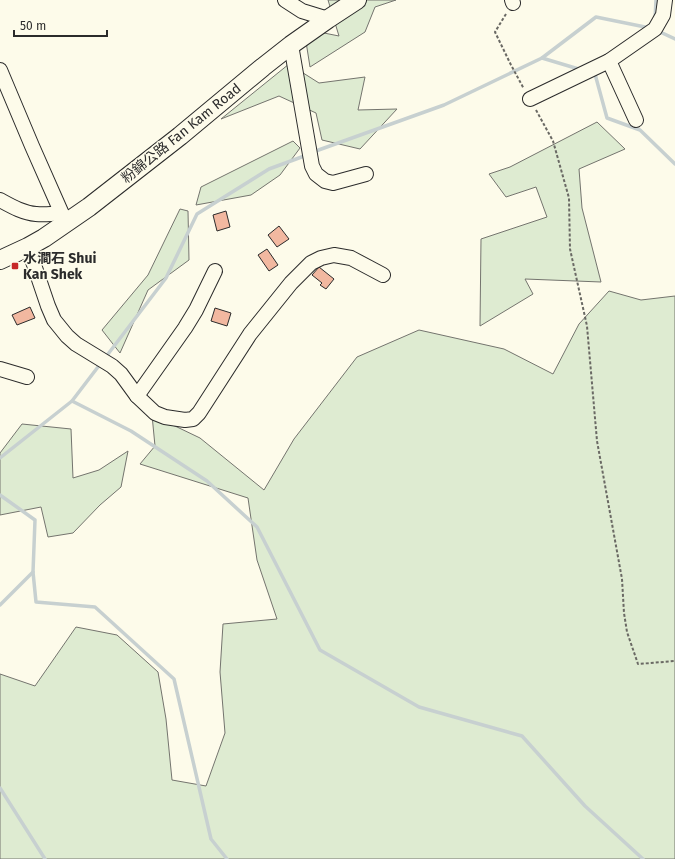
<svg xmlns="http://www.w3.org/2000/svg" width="675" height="859" viewBox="0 0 675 859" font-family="'Fira Sans','Noto Sans TC',sans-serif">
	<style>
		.green { fill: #deebd1; stroke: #74746e }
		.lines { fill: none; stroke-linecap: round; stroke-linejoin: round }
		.stream { stroke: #c7d0d0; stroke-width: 3.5 }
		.building { fill: #f2b8a0; stroke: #2b2b2b }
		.minor-casing { stroke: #2b2b2b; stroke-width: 16 }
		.major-casing { stroke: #2b2b2b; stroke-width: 20 }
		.path { stroke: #6a6964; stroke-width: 2; stroke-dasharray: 3 2; stroke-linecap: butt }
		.minor { stroke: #fdfbea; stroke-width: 14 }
		.major { stroke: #fdfbea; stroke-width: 18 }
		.poi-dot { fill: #c62828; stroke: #fdfbea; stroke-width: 1.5 }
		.labels { text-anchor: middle; stroke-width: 3; stroke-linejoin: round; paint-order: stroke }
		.street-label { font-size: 14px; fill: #2b2b2b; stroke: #fdfbea }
		.poi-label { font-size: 14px; font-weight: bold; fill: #2b2b2b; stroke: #fdfbea; text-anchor: start }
	</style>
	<rect width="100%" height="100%" fill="#fdfbea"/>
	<g class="green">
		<polygon points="328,0 396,0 375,7 365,32 310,67 304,29 339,36"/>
		<polygon points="289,64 319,83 365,77 358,110 397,109 360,149 322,140 316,113 279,96 221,119"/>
		<polygon points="597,122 625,149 579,169 582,208 601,282 525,279 533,294 480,326 481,239 547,217 536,187 506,197 489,174 510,167"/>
		<polygon points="293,141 300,148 280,175 251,195 196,205 201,187"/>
		<polygon points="180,209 188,211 189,260 148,290 120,353 102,330 148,275"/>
		<polygon points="609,291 641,300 675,296 675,859 0,859 0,674 35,686 76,627 117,635 158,672 166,719 172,780 206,786 225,733 220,672 223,624 277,619 257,560 248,498 140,464 155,446 152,415 200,438 264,490 294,439 357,357 419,330 504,349 553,374 579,324"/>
		<polygon points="22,424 71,429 73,478 99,470 128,451 121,487 100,505 73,533 48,537 41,507 0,515 0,453"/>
	</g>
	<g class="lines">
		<g class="stream">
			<polyline points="655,19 656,0"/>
			<polyline points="658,31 675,39"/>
			<polyline points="542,58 596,17 650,28"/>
			<polyline points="592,73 595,74 607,118 640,130 675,164"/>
			<polyline points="313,152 444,105 542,58 582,70"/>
			<polyline points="105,358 166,278 197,214 269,169 307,155"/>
			<polyline points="72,401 101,363"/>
			<polyline points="0,458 72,401 131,431 207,481 257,527 320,650 419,707 522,736 585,806 643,859"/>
			<polyline points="0,495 35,520 33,572 36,602 95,607 174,679 211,839 227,859"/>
			<polyline points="0,605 33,572"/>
			<polyline points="0,788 45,859"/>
		</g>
	</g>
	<g class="building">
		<polygon points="226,211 230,227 217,231 213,215"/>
		<polygon points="279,226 289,239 277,247 268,235"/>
		<polygon points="267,249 278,265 269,271 258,255"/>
		<polygon points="319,267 334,279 326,289 320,285 322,283 312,275"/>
		<polygon points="30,307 35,318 17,325 12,315"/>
		<polygon points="215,308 231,313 227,326 211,321"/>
	</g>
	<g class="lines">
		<defs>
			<g id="minor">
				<polyline points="285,0 302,11 328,19"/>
				<polyline points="512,0 513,3"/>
				<polyline points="291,45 312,166 316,174 325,181 333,183 366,174"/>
				<polyline points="609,61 636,120"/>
				<polyline points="0,70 32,146 66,223"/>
				<polyline points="530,99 609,61 655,29 663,15 665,0"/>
				<path d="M0,200C11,206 23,213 36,214C44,215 53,214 61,213"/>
				<polyline points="28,247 48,306 54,320 67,336 76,344 112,366 121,374 137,396 155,413 165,417 185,420 193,419 199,413 250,334 291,283 311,263 321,258 334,255 351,258 383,275"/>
				<polyline points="0,369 27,377"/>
				<polyline points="137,396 185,328 196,310 215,271"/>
			</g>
			<polyline id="major" points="0,260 28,247 44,238 89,207 180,136 263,67 291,45 328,19 357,0"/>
		</defs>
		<use href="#minor" class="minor-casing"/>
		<use href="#major" class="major-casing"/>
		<g class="path">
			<polyline points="506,14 495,32 511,65 524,89"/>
			<polyline points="536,110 553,141 569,198 570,249 587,326 597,441 622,579 624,613 627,632 638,664 675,661"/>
		</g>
		<use href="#minor" class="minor"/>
		<use href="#major" class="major"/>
	</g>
	<rect class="poi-dot" x="11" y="262" width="8" height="8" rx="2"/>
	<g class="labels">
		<g class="street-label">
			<text transform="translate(181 133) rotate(-39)" y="5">粉錦公路 Fan Kam Road</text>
		</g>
		<g class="poi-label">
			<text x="23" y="263">水澗石 Shui<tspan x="23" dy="16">Kan Shek</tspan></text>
		</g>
	</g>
	<path d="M14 30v6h93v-6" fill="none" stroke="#2b2b2b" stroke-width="2"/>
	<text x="20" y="30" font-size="12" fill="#2b2b2b" stroke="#fdfbea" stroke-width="3" paint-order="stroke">50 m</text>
</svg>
